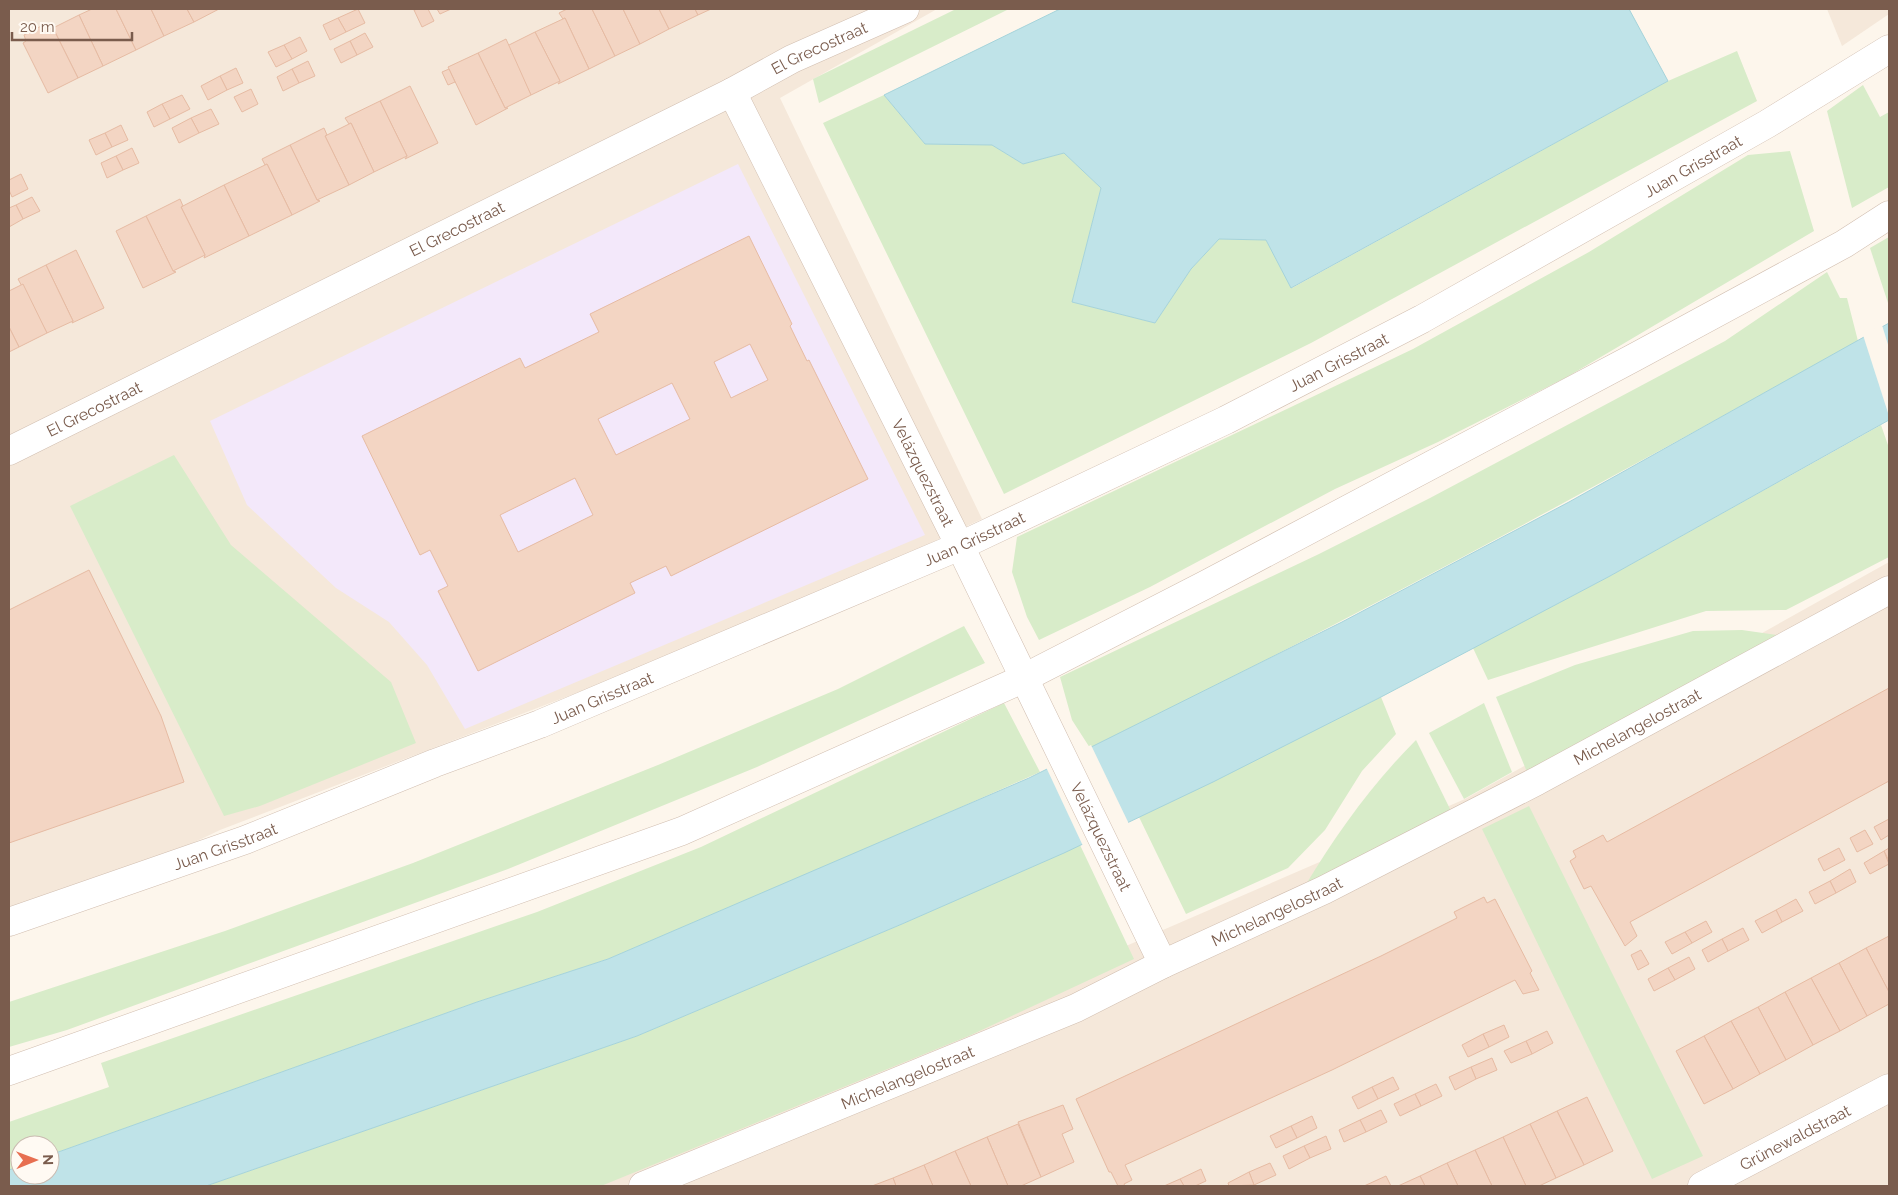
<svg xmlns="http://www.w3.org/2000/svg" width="1898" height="1195" viewBox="0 0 1898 1195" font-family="Raleway,sans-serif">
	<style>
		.residential { fill: #f5e8da }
		.education { fill: #f3e8fa }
		.green { fill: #d8ecc9 }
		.water { fill: #bfe3e8; stroke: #a5d3da }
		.pier { fill: #fdf6ec }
		.building { fill: #f3d5c3; stroke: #e6bba3; fill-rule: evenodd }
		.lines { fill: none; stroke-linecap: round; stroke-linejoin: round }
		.minor-casing { stroke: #d1beb0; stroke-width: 29 }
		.minor { stroke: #fff; stroke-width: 28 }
		.labels { text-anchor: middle; stroke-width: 5; stroke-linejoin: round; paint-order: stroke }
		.street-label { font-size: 16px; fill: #7a5c4d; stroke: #fffaf3 }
	</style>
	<rect width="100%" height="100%" fill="#fdf6ec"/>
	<g class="residential">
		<polygon points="9,9 937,9 780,98 982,519 761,622 220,830 9,931"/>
		<polygon points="1827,9 1889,9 1889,14 1842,46"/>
		<polygon points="1889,562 1889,1186 541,1186 1096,959 1465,799"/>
	</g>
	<polygon class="education" points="738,164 925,535 465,729 427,665 389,622 336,588 247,505 210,421"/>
	<g class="green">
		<polygon points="956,9 1009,9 819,103 813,79"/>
		<polygon points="1737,51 1757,101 1311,343 1004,494 823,123 884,95 925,144 992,145 1023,164 1064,153 1101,188 1072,302 1155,323 1191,269 1219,239 1266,240 1292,288 1668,81"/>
		<polygon points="1863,85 1880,117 1889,112 1889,187 1852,208 1827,111"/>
		<polygon points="1790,151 1814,231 1567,377 1438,442 1335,489 1150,587 1039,640 1027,617 1012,572 1017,537 1413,349 1589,252 1748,155"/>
		<polygon points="1889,237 1889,306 1870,248"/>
		<path d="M1827,272L1840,298H1847L1858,341C1605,482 1351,620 1090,748L1072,720L1060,677L1319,554L1430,498L1725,341Z"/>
		<polygon points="1881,425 1889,448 1889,557 1786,610 1706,611 1488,680 1473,648 1610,576"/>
		<polygon points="174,455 231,545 391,682 416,743 260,806 224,816 70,506"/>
		<polygon points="964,626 985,663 757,767 508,869 67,1030 9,1047 9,1002 225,931 413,863 658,765 838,689"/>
		<polygon points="1742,630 1777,635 1527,772 1496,697 1575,665 1693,631"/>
		<polygon points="1381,697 1396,734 1362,771 1325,830 1288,868 1186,914 1139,817"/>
		<polygon points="1004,703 1040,772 869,848 608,959 477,1002 50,1155 50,1145 20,1145 20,1166 9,1170 9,1122 109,1087 101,1063 537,912 701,847"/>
		<polygon points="1484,703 1512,772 1464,799 1429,733"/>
		<path d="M1416,740L1451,811L1305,886C1337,833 1372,784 1416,740Z"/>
		<polygon points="1529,806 1703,1156 1652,1179 1482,829"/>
		<polygon points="1080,845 1134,959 971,1035 601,1186 206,1186 637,1036 902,924"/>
	</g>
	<g class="water">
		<polygon points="1060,9 1629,9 1668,81 1291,288 1266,240 1219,239 1191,269 1155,323 1072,302 1101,188 1064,153 1023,164 992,145 925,144 884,95"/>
		<polygon points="1889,323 1889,420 1610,576 1381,697 1213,782 1064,853 902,924 637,1036 206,1186 9,1186 9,1170 20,1166 20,1175 50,1175 50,1155 477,1002 608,959 1029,778 1342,622 1569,502"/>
	</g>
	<g class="pier">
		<polygon points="1882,325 1889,348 1889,416 1863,335"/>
		<polygon points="1091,745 1129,824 1083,846 1046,767"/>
	</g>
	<g class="building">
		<polygon points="92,9 116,9 136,50 103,66 79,15"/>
		<polygon points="116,9 151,9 164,36 136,50"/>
		<polygon points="151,9 187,9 194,22 164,36"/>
		<polygon points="187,9 219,9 194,22"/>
		<polygon points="358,9 365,23 346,32 338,18"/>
		<polygon points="418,9 428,9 434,21 422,27 414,10"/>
		<polygon points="437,9 451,9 440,14"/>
		<polygon points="567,9 592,9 615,56 589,69 565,18 563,19 559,13"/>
		<polygon points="592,9 623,9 640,44 615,56"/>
		<polygon points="623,9 659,9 669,29 640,44"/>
		<polygon points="659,9 695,9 698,15 669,29"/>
		<polygon points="695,9 711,9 698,15"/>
		<polygon points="79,15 103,66 78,78 53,28"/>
		<polygon points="338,18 346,32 330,40 323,25"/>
		<polygon points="565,18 589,69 558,84 560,81 535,32"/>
		<polygon points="47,23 50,29 53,28 78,78 48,93 23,43 26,41 24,35"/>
		<polygon points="535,32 560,81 531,95 507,46"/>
		<polygon points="365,33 373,47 357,55 350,41"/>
		<polygon points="300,37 307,51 292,59 284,45"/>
		<polygon points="506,39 531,95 505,108 478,53"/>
		<polygon points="350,41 357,55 341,63 334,49"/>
		<polygon points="284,45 292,59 276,67 268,52"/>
		<polygon points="478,53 505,108 508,108 476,125 448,67"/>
		<polygon points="308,61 315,76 299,83 292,69"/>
		<polygon points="236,68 243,83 227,90 220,76"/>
		<polygon points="292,69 299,83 283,91 277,77"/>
		<polygon points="449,69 455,82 448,85 442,72"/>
		<polygon points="220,76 227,90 208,100 201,86"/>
		<polygon points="410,86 438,143 405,159 407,156 380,101"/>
		<polygon points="251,89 258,104 242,112 234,97"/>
		<polygon points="182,95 190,109 170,119 162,104"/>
		<polygon points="380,101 407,156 374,172 351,123 349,124 345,118"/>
		<polygon points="162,104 170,119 154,127 147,112"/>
		<polygon points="211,109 219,124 199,133 191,118"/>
		<polygon points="191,118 199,133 179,143 172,128"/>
		<polygon points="351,123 374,172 349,185 325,136"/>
		<polygon points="121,125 128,140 112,147 105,133"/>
		<polygon points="324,128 327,135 325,136 349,185 317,200 290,145"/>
		<polygon points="105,133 112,147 96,155 89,140"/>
		<polygon points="290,145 317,200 320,201 292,215 267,164 265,165 262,159"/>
		<polygon points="132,148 139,163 123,170 116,156"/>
		<polygon points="116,156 123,170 107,178 101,163"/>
		<polygon points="267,164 292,215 249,236 224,185"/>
		<polygon points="21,174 28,189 12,197 9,190 9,180"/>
		<polygon points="224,185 249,236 204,258 205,255 181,207"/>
		<polygon points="32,197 40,211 23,219 16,205"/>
		<polygon points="180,199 183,206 181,207 205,255 173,271 146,216"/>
		<polygon points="16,205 23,219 9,227 9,208"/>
		<polygon points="146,216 173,271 176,272 143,288 116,231"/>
		<path d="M749,236L792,324L790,326L807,361L809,360L868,479L671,576L666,566L630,583L635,593L478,671L438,591L448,586L430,550L420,555L362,436L520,358L525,368L599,332L590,314ZM750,344L768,380L731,398L714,362ZM672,383L690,419L616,455L598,419ZM575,478L593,515L518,552L500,515Z"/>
		<polygon points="76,250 104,308 72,323 73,321 46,265"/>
		<polygon points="46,265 73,321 47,333 18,279"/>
		<polygon points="23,284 47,333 19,347 9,327 9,291"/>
		<polygon points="9,327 19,347 9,352"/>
		<polygon points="89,570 161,716 184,782 9,843 9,610"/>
		<polygon points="1889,688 1889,781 1630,922 1637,936 1625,946 1591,886 1584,889 1570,861 1576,857 1573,851 1603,835 1607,842"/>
		<polygon points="1889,819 1889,835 1881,840 1874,827"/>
		<polygon points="1865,830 1873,844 1857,852 1850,838"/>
		<polygon points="1839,848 1845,860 1824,871 1818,859"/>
		<polygon points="1889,848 1889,861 1884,851"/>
		<polygon points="1884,851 1889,864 1870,874 1864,863"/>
		<polygon points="1850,869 1856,882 1836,893 1830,881"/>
		<polygon points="1830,881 1836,893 1815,904 1809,892"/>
		<polygon points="1484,897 1487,903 1495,899 1532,971 1530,973 1539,990 1523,994 1515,980 1332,1070 1125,1165 1132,1180 1124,1184 1125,1186 1118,1186 1111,1172 1109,1172 1076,1099 1381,956 1457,918 1454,912"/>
		<polygon points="1796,899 1803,911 1782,922 1776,910"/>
		<polygon points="1776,910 1782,922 1762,933 1755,921"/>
		<polygon points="1706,921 1712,932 1692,943 1685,932"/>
		<polygon points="1743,928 1749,940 1728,951 1722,939"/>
		<polygon points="1685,932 1692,943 1672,954 1665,942"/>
		<polygon points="1889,936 1889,992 1866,948"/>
		<polygon points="1722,939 1728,951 1708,962 1702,950"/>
		<polygon points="1866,948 1889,992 1889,1004 1867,1016 1839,963"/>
		<polygon points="1641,950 1649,964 1638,970 1631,955"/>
		<polygon points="1689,957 1695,969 1675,980 1668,968"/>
		<polygon points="1839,963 1867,1016 1840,1031 1811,978"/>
		<polygon points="1668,968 1675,980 1654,991 1648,979"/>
		<polygon points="1811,978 1840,1031 1813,1045 1785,992"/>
		<polygon points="1785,992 1813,1045 1786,1060 1758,1007"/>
		<polygon points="1758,1007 1786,1060 1760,1074 1731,1021"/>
		<polygon points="1731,1021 1760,1074 1733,1089 1704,1036"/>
		<polygon points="1504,1025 1509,1037 1489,1047 1483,1034"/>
		<polygon points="1547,1031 1553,1043 1532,1054 1526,1041"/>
		<polygon points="1483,1034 1489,1047 1468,1057 1462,1045"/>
		<polygon points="1704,1036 1733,1089 1704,1104 1676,1051"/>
		<polygon points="1526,1041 1532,1054 1511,1063 1504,1051"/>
		<polygon points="1492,1058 1497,1070 1476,1079 1471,1067"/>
		<polygon points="1471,1067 1476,1079 1455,1090 1449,1077"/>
		<polygon points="1393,1077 1399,1089 1378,1099 1372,1087"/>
		<polygon points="1436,1084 1442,1096 1421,1106 1415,1094"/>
		<polygon points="1372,1087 1378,1099 1358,1109 1352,1097"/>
		<polygon points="1415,1094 1421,1106 1400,1116 1394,1104"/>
		<polygon points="1587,1097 1613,1151 1584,1165 1557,1111"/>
		<polygon points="1063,1105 1073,1129 1062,1134 1074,1162 1041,1177 1018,1122"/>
		<polygon points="1381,1110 1387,1122 1366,1132 1360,1120"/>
		<polygon points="1557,1111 1584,1165 1556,1178 1530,1124"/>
		<polygon points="1312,1116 1317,1128 1297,1138 1291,1126"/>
		<polygon points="1360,1120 1366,1132 1344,1142 1339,1130"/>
		<polygon points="1018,1124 1041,1177 1021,1186 1008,1186 987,1137"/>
		<polygon points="1530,1124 1556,1178 1539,1186 1526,1186 1503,1137"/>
		<polygon points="1291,1126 1297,1138 1276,1148 1270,1136"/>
		<polygon points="1326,1136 1331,1149 1310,1158 1304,1146"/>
		<polygon points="987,1137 1008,1186 971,1186 955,1151"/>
		<polygon points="1503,1137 1526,1186 1492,1186 1475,1150"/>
		<polygon points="1304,1146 1310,1158 1289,1169 1283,1156"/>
		<polygon points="1475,1150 1492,1186 1458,1186 1447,1163"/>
		<polygon points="955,1151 971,1186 933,1186 924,1165"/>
		<polygon points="1270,1163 1276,1175 1254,1185 1249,1172"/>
		<polygon points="1447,1163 1458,1186 1425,1186 1420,1176"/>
		<polygon points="924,1165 933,1186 896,1186 893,1178"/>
		<polygon points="1201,1169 1206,1181 1195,1186 1184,1186 1180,1179"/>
		<polygon points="1249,1172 1254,1185 1229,1186 1228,1183"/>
		<polygon points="1386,1176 1391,1186 1364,1186"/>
		<polygon points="1420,1176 1425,1186 1398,1186"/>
		<polygon points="893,1178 896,1186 872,1186"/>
		<polygon points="1180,1179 1184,1186 1164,1186"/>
	</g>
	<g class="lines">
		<defs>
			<g id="minor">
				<path id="s1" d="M732,92L960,546L1163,964"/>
				<path id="s2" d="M9,451L732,92L792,59L905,9"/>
				<path id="s3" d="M9,922L245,840L435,763L540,724L960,546L1226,420L1422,319L1767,124L1889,49"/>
				<polyline points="9,1071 682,831 1016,682 1205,585 1635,357 1844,244 1889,215"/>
				<path id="s4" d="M643,1186L1076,1008L1163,964L1324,890L1537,781L1889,590"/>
				<path id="s5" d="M1702,1186L1889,1088"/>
			</g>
		</defs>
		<use href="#minor" class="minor-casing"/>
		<use href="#minor" class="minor"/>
	</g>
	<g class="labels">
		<g class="street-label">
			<text dy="6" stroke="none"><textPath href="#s2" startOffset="905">El Grecostraat</textPath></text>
			<text dy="6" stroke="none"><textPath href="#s3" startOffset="1849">Juan Grisstraat</textPath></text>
			<text dy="6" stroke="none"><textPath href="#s2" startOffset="500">El Grecostraat</textPath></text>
			<text dy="6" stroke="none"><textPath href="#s3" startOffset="1444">Juan Grisstraat</textPath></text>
			<text dy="6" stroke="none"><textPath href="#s2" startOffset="95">El Grecostraat</textPath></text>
			<text dy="6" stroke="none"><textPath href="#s1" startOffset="426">Velázquezstraat</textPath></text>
			<text dy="6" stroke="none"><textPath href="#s3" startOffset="1039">Juan Grisstraat</textPath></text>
			<text dy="6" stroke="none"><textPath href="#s3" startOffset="634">Juan Grisstraat</textPath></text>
			<text dy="6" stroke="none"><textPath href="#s4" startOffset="1096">Michelangelostraat</textPath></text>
			<text dy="6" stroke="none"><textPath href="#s1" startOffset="831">Velázquezstraat</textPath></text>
			<text dy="6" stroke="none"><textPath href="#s3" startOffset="229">Juan Grisstraat</textPath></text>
			<text dy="6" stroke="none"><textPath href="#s4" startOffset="691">Michelangelostraat</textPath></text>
			<text dy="6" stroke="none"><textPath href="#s4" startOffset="286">Michelangelostraat</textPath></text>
			<text dy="6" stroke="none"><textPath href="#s5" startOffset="105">Grünewaldstraat</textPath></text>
		</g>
	</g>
	<rect width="1898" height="1195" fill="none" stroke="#7a5c4d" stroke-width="20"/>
	<g transform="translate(35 1160) rotate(89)"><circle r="24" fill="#fffaf3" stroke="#cabbb1"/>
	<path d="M0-4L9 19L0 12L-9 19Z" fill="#e76f51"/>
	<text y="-8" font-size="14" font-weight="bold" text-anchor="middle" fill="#7a5c4d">N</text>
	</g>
	<path d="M12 32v8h120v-8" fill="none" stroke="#7a5c4d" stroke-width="2.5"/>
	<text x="20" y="32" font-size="15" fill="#7a5c4d" stroke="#fffaf3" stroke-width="4" paint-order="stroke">20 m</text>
</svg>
